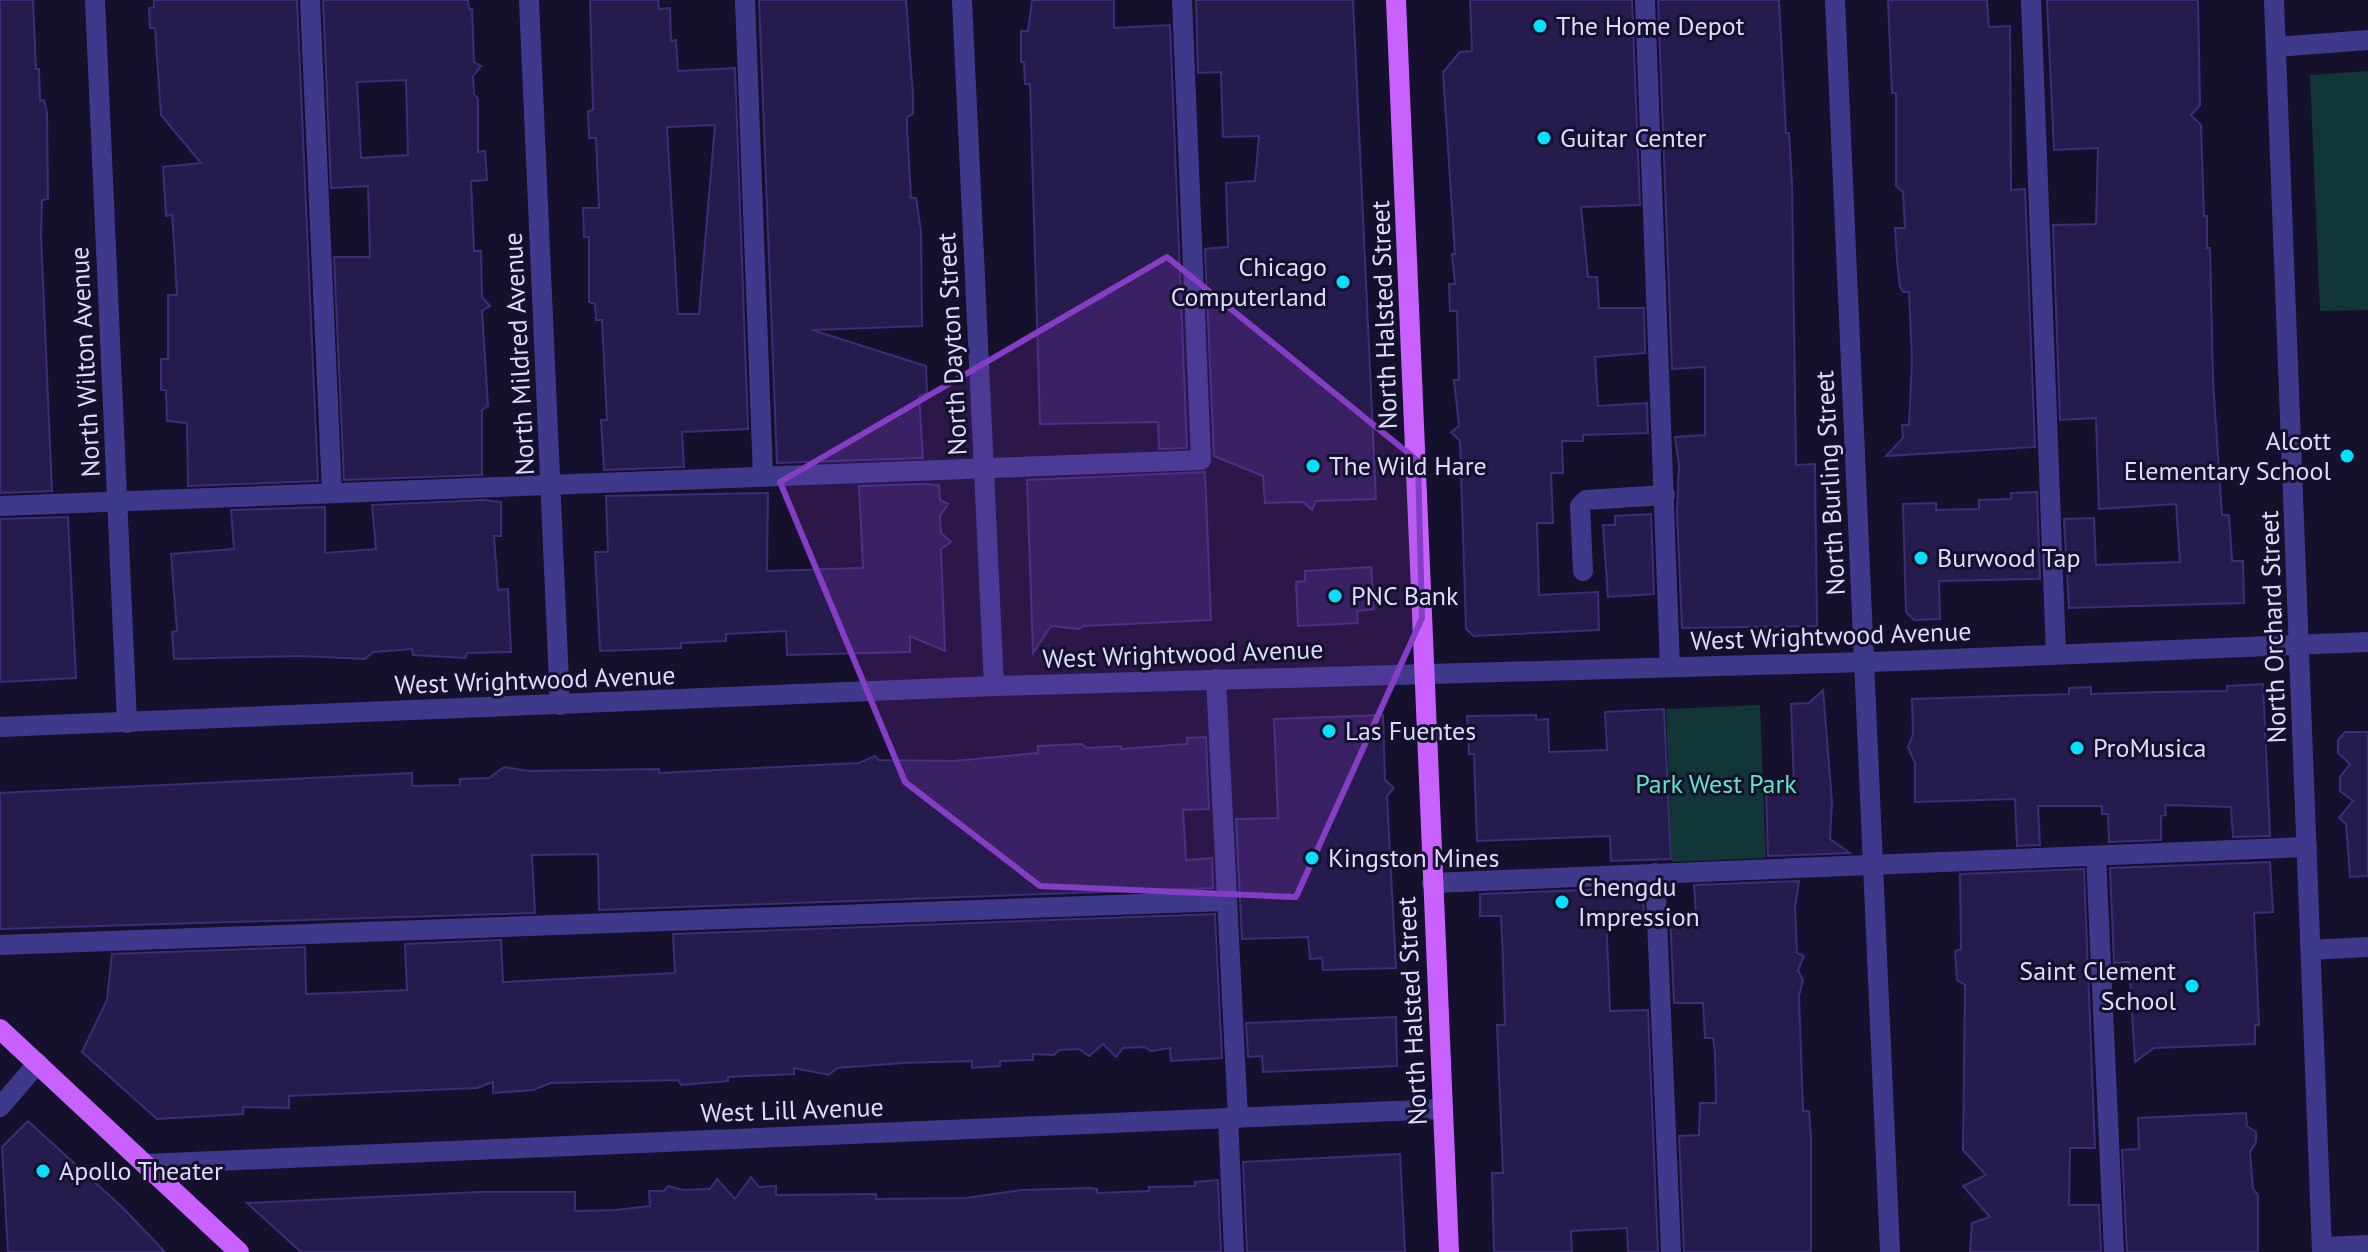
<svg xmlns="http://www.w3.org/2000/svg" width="2368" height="1252" viewBox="0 0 2368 1252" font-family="'PT Sans',sans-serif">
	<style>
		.green { fill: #123535 }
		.building { fill: #261b4d; stroke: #3e2c79; stroke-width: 2; fill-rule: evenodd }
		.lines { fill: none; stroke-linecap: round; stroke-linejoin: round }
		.minor { stroke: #3f398b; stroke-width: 20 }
		.major { stroke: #c861ff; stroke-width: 20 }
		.marked { fill: #853dc5; fill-opacity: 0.2; stroke: #853dc5; stroke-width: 6; stroke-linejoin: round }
		.poi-dot { fill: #06dfff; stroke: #15102b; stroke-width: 3 }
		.labels { text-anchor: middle; stroke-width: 6; stroke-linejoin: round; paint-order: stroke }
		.poi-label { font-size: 26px; fill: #dfdaff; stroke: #15102b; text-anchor: start }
		.street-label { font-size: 26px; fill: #dfdaff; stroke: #15102b }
		.park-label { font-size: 26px; fill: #60e5c7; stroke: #15102b }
	</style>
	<rect width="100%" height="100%" fill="#15102b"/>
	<g class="green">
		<polygon points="2368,71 2368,310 2320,311 2310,75"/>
		<polygon points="1760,705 1766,858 1672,862 1666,709"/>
	</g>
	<g class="building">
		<polygon points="0,0 33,0 36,69 39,69 40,101 44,100 47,113 48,199 42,200 41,236 52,491 0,493"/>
		<polygon points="154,0 297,0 318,481 188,486 187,423 167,421 166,390 161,390 161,359 168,359 168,295 177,295 173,226 172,215 166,216 163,167 201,163 161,115 155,28 150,28 149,8 154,7"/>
		<path d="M323,0H468L469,9H472L474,62L481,66L473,76L474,94L478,99V152L485,151L487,180L471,181L474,251H481L482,297L490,306L482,311L488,406L482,410V475L344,480L334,257H370L368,186L331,188ZM406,80L408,155L361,158L357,82Z"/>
		<path d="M590,0H658L659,9L670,8L671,41L676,40L678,71L735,68L748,429L682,432L684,467L604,470L601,420H607L602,320H596L595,304L589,302V237H584L583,208H599L596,138H589L588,111L593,110ZM715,125L699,314H678L667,127Z"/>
		<polygon points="759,0 906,0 913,96 913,114 907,117 907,128 911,198 916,198 921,231 922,326 812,330 926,366 927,393 919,396 923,458 777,463"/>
		<polygon points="1032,0 1114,0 1114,28 1170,25 1187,448 1159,449 1158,422 1040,424 1030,84 1025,84 1024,62 1021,62 1021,31 1028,31"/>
		<polygon points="1196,0 1353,0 1376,499 1316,501 1312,510 1303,502 1265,503 1263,476 1214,456 1205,249 1228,247 1226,183 1255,181 1259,136 1223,137 1221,72 1198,73"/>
		<polygon points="1470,0 1632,0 1640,205 1581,207 1588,277 1597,277 1599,308 1644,308 1645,353 1595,357 1598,406 1647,403 1648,433 1583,435 1583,441 1562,441 1563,473 1551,473 1553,523 1537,523 1539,595 1598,592 1599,630 1474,636 1466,629 1460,441 1451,432 1459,426 1454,380 1459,380 1457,311 1450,311 1449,284 1455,284 1452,254 1455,254 1443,72 1460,52 1472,51"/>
		<polygon points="1658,0 1779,0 1786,133 1789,133 1792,184 1796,465 1815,464 1817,626 1682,628 1677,512 1679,465 1675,437 1705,435 1705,367 1672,369"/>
		<polygon points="1888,0 1987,0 1989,27 2010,26 2011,190 2025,189 2035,447 1886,456 1903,438 1902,425 1909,425 1912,361 1909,292 1903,292 1900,287 1897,260 1895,228 1905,228 1903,192 1896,186 1896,93 1892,93"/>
		<polygon points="2047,0 2198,0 2200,105 2191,115 2201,125 2204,216 2207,216 2207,248 2210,248 2213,381 2222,515 2229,515 2232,561 2243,561 2244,603 2069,608 2064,519 2094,518 2096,565 2180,562 2176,504 2099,509 2096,418 2060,420 2053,225 2096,224 2098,148 2054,150"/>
		<polygon points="1205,472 1211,620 1084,626 1079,629 1051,626 1033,653 1027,480"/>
		<polygon points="925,484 939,485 940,500 948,504 940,516 941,533 951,542 941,549 945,651 910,636 910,652 787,655 786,631 726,634 726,641 681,643 681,648 600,651 595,552 608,552 606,496 768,493 767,571 863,568 859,486"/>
		<polygon points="2037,492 2040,579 1939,581 1940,619 1914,620 1906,612 1903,504 1936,503 1936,510 1979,509 1979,500 2011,499 2011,493"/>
		<polygon points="484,500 501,502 501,536 494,536 498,590 508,589 511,652 467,653 465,658 413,655 412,649 373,652 365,659 301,656 174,659 172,632 177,631 171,554 234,549 231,510 325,507 325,553 376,549 372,505"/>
		<polygon points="1651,514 1654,594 1608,597 1603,525 1615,525 1615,516"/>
		<polygon points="68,517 76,678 0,682 0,519"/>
		<polygon points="1371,567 1374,609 1357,611 1358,623 1298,626 1296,582 1305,581 1305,571"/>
		<polygon points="2263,684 2270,836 2233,837 2231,807 2165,805 2166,815 2161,816 2161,840 2109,842 2108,814 2102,814 2102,806 2038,806 2040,845 2017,846 2015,799 1915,802 1915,763 1908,747 1913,734 1912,699 2069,694 2069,688 2091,687 2091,694 2160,692 2227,691 2227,686"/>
		<polygon points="1823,690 1832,802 1830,839 1850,853 1768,856 1766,787 1794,786 1791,704 1809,703"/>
		<polygon points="1664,709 1671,859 1611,861 1610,836 1477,841 1474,754 1469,754 1467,716 1536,715 1536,720 1548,719 1549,752 1607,750 1605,712"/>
		<polygon points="1383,715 1385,780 1394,788 1387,796 1396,968 1323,970 1322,958 1310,959 1308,937 1242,939 1236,819 1278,818 1274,719"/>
		<polygon points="2345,732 2368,732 2368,876 2350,877 2346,824 2339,818 2353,801 2340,791 2340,777 2350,764 2338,753 2338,740"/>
		<polygon points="1206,737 1209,809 1183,810 1186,860 1212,858 1213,888 599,910 598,854 532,855 535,913 0,929 0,793 412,773 412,786 460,785 460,779 489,778 504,767 529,771 659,769 659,773 859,763 875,756 879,760 953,761 1038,753 1038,746 1082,744 1086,748 1121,746 1121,749 1187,744 1187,738"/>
		<polygon points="2270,862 2273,912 2254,913 2259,1025 2255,1025 2255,1044 2154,1048 2135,1062 2129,962 2114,963 2110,868"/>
		<polygon points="2084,869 2095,1148 2070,1148 2069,1205 2099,1205 2101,1252 1970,1252 1972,1223 1990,1217 1963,1186 1986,1175 1963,1150 1965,985 1957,980 1955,951 1961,949 1960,874"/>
		<polygon points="1799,881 1795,908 1797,953 1804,956 1798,970 1803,980 1799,996 1803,1111 1809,1111 1811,1136 1811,1252 1684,1252 1679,1136 1699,1135 1700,1103 1716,1103 1715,1052 1713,1038 1705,1038 1703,1003 1674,1003 1670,913 1696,913 1694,885"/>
		<polygon points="1635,888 1643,893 1644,913 1606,913 1610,1011 1648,1010 1658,1252 1628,1252 1627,1228 1571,1231 1572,1252 1494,1252 1492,1173 1503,1173 1497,1025 1505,1025 1503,960 1501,916 1480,916 1480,894"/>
		<polygon points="1215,914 1222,1058 1171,1061 1170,1048 1151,1051 1144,1047 1123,1048 1116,1057 1103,1044 1089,1056 1079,1049 1059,1050 1054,1055 1033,1054 1033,1060 1000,1061 1000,1066 972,1068 972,1061 903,1063 837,1068 829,1075 794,1068 794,1074 728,1077 728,1081 681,1085 678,1080 551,1083 533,1090 493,1093 493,1082 477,1088 289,1096 289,1108 243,1107 243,1114 157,1119 82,1052 107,1000 112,954 305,947 306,994 362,992 407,990 405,944 501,940 503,982 675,973 673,934"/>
		<polygon points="1396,1017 1397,1066 1263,1072 1262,1056 1248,1057 1246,1023"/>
		<polygon points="2246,1113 2247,1126 2256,1132 2256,1142 2250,1152 2253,1189 2258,1195 2258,1252 2127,1252 2122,1150 2139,1149 2138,1118"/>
		<polygon points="28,1121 123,1208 165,1252 8,1252 2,1147"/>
		<polygon points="1400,1154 1405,1252 1247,1252 1243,1162"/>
		<polygon points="751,1177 759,1187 776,1186 776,1195 876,1194 876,1199 966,1198 1021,1190 1091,1188 1097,1189 1097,1193 1149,1191 1149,1187 1195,1186 1195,1182 1218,1180 1221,1252 301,1252 247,1203 479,1192 575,1192 575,1211 616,1210 650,1206 649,1191 664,1191 668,1186 683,1190 710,1189 717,1179 735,1199"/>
	</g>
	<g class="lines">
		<g class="minor">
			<polyline points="95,0 127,723"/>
			<polyline points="310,0 332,493"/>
			<polyline points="529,0 560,705"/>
			<polyline points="745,0 763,476"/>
			<polyline points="962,0 994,686"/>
			<polyline points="1645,0 1670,666"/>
			<polyline points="1835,0 1890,1252"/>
			<polyline points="2031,0 2056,654"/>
			<polyline points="2274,0 2322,1252"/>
			<polyline points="2276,47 2368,40"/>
			<polyline points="0,506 1201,460 1182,0"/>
			<polyline points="1583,571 1580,506 1586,500 1665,495"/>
			<polyline points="1216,679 1238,1118"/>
			<polyline points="0,727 994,686 1902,661 2368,642"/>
			<polyline points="2096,856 2114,1252"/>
			<polyline points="1655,873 1671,1252"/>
			<polyline points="1432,883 2307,847"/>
			<polyline points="0,945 1227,901"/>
			<polyline points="2311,950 2368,947"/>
			<polyline points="0,1107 38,1063"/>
			<polyline points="1228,1118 1234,1252"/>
			<polyline points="145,1164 1443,1109"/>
			<polyline points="2322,1247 2368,1245"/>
		</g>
		<g class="major">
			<polyline points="1396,0 1449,1252"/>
			<polyline points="0,1029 239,1252"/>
		</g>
	</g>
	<path class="marked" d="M1167,257L1418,461L1422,618L1296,897L1040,886L905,782L780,482Z"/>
	<g class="poi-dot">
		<circle cx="1540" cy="26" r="8"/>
		<circle cx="1544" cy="138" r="8"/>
		<circle cx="1343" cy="282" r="8"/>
		<circle cx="2347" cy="456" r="8"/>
		<circle cx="1313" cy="466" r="8"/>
		<circle cx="1921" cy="558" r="8"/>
		<circle cx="1335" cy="596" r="8"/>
		<circle cx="1329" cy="731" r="8"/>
		<circle cx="2077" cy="748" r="8"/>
		<circle cx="1312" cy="858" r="8"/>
		<circle cx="1562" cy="902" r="8"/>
		<circle cx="2192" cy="986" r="8"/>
		<circle cx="43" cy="1171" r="8"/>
	</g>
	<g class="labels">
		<g class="poi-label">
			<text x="1556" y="35">The Home Depot</text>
			<text x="1560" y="147">Guitar Center</text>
			<text x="1327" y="276" text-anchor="end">Chicago<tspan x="1327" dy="30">Computerland</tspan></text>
			<text x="2331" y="450" text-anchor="end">Alcott<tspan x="2331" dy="30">Elementary School</tspan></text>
			<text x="1329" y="475">The Wild Hare</text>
			<text x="1937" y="567">Burwood Tap</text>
			<text x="1351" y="605">PNC Bank</text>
			<text x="1345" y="740">Las Fuentes</text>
			<text x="2093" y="757">ProMusica</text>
			<text x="1328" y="867">Kingston Mines</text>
			<text x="1578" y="896">Chengdu<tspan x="1578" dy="30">Impression</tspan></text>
			<text x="2176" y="980" text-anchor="end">Saint Clement<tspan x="2176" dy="30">School</tspan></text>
			<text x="59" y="1180">Apollo Theater</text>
		</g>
		<g class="street-label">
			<text transform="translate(1384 315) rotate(-92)" y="9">North Halsted Street</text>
			<text transform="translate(952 344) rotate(-93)" y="9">North Dayton Street</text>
			<text transform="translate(519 354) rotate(-93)" y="9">North Mildred Avenue</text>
			<text transform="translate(85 362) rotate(-93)" y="9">North Wilton Avenue</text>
			<text transform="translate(1830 483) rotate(-93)" y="9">North Burling Street</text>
			<text transform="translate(2273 627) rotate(-92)" y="9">North Orchard Street</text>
			<text transform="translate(1831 636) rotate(-2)" y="9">West Wrightwood Avenue</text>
			<text transform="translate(1183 654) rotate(-2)" y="9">West Wrightwood Avenue</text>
			<text transform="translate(535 680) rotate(-2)" y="9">West Wrightwood Avenue</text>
			<text transform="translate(1412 1011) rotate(-93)" y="9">North Halsted Street</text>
			<text transform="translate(792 1110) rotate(-2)" y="9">West Lill Avenue</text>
		</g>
		<g class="park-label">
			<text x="1716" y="793">Park West Park</text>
		</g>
	</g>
</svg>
